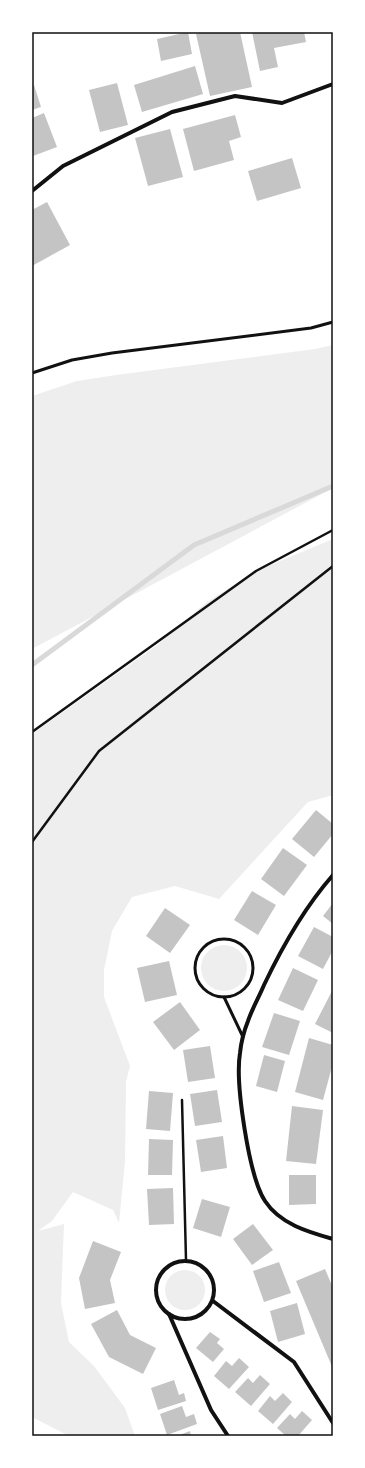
<svg xmlns="http://www.w3.org/2000/svg" width="365" height="1468" viewBox="0 0 365 1468" font-family="'Asap Condensed',sans-serif">
	<style>
		.green { fill: #eee }
		.lines { fill: none; stroke-linecap: round; stroke-linejoin: round }
		.stream { stroke: #d9d9d9; stroke-width: 5 }
		.building { fill: #c4c4c4 }
		.path { stroke: #111; stroke-width: 2.5 }
		.service { stroke: #111; stroke-width: 3 }
		.minor { stroke: #111; stroke-width: 4 }
		.neatline { fill: none; stroke: #111; stroke-width: 1.5 }
	</style>
	<rect width="100%" height="100%" fill="#fff"/>
	<g class="green">
		<polygon points="333,345 333,488 32,649 32,396 77,381 116,375 315,349"/>
		<polygon points="333,539 333,795 308,802 219,899 175,886 132,897 112,931 104,970 104,997 130,1066 126,1082 125,1161 119,1223 113,1210 73,1192 52,1221 38,1231 64,1224 61,1303 69,1342 94,1366 125,1408 135,1436 69,1436 32,1417 32,734 156,646 207,602 256,571"/>
		<circle cx="224" cy="968" r="23"/>
		<circle cx="185" cy="1290" r="20"/>
	</g>
	<g class="lines">
		<polyline class="stream" points="32,665 194,545 333,486"/>
	</g>
	<g class="building">
		<polygon points="188,32 192,54 161,61 157,39"/>
		<polygon points="206,32 240,32 252,87 210,96 196,34"/>
		<polygon points="252,32 304,32 306,42 274,48 278,67 260,71"/>
		<polygon points="195,66 203,94 142,112 134,85"/>
		<polygon points="117,83 128,125 100,132 89,90"/>
		<polygon points="32,85 34,85 41,107 32,110"/>
		<polygon points="44,113 57,147 33,156 32,118"/>
		<polygon points="235,115 241,137 229,141 234,160 194,171 183,129"/>
		<polygon points="170,129 183,177 148,186 135,138"/>
		<polygon points="292,158 301,188 257,201 248,171"/>
		<polygon points="47,202 70,245 32,266 32,210"/>
		<polygon points="316,810 333,824 333,834 314,857 292,839"/>
		<polygon points="283,848 307,865 284,896 261,879"/>
		<polygon points="252,891 276,905 258,935 234,920"/>
		<polygon points="333,903 333,924 323,916"/>
		<polygon points="165,908 190,925 170,953 146,936"/>
		<polygon points="314,927 333,937 333,950 323,969 298,956"/>
		<polygon points="169,961 177,995 145,1002 137,968"/>
		<polygon points="293,968 318,980 303,1011 278,1000"/>
		<polygon points="333,989 333,1033 315,1024"/>
		<polygon points="180,1002 200,1030 174,1050 153,1022"/>
		<polygon points="274,1013 300,1021 289,1055 262,1047"/>
		<polygon points="309,1038 333,1045 333,1063 323,1100 295,1092"/>
		<polygon points="210,1046 215,1078 188,1082 183,1050"/>
		<polygon points="264,1055 285,1061 277,1092 256,1086"/>
		<polygon points="217,1090 222,1122 195,1126 190,1094"/>
		<polygon points="149,1091 173,1093 170,1131 146,1129"/>
		<polygon points="292,1106 323,1110 316,1164 286,1161"/>
		<polygon points="223,1136 227,1168 201,1172 196,1140"/>
		<polygon points="149,1139 173,1140 172,1175 148,1175"/>
		<polygon points="289,1175 316,1175 316,1204 289,1205"/>
		<polygon points="173,1188 174,1224 149,1225 147,1189"/>
		<polygon points="202,1199 230,1207 221,1237 193,1228"/>
		<polygon points="253,1224 273,1250 252,1265 233,1239"/>
		<polygon points="93,1241 121,1252 110,1280 115,1303 85,1309 79,1278"/>
		<polygon points="279,1262 291,1293 264,1302 253,1271"/>
		<polygon points="325,1269 333,1288 333,1369 296,1281"/>
		<polygon points="297,1303 305,1334 278,1342 270,1311"/>
		<polygon points="117,1310 130,1335 156,1348 143,1374 109,1357 91,1324"/>
		<polygon points="210,1332 220,1339 217,1343 224,1349 213,1362 196,1348"/>
		<polygon points="239,1358 249,1367 229,1389 214,1376 226,1361 232,1366"/>
		<polygon points="260,1375 270,1384 251,1406 235,1392 248,1378 253,1383"/>
		<polygon points="174,1380 179,1395 184,1393 186,1401 158,1410 151,1388"/>
		<polygon points="283,1393 292,1402 273,1424 258,1411 270,1396 275,1401"/>
		<polygon points="182,1406 186,1417 194,1414 197,1424 167,1435 160,1414"/>
		<polygon points="302,1411 312,1420 298,1436 286,1436 277,1428 290,1414 295,1419"/>
		<polygon points="190,1431 191,1436 177,1436"/>
	</g>
	<g class="lines">
		<g class="path">
			<polyline points="32,732 256,571 333,530"/>
			<polyline points="32,842 99,751 333,566"/>
			<polyline points="182,1100 186,1260"/>
		</g>
		<g class="service">
			<polyline points="32,373 72,360 112,353 311,328 333,322"/>
			<circle cx="224" cy="968" r="29"/>
			<polyline points="224,997 243,1037"/>
		</g>
		<g class="minor">
			<polyline points="32,191 63,166 172,112 235,96 282,103 333,84"/>
			<path d="M333,875C304,908 283,945 264,985C259,997 252,1009 248,1021C244,1031 241,1043 240,1053C235,1083 249,1177 265,1201C280,1224 308,1232 333,1239"/>
			<circle cx="185" cy="1290" r="29"/>
			<polyline points="213,1301 294,1362 333,1423"/>
			<polyline points="169,1314 211,1410 228,1436"/>
		</g>
	</g>
	<rect width="365" height="1468" fill="none" stroke="#ffffff" stroke-width="66"/>
	<rect x="33" y="33" width="299" height="1402" class="neatline"/>
</svg>
